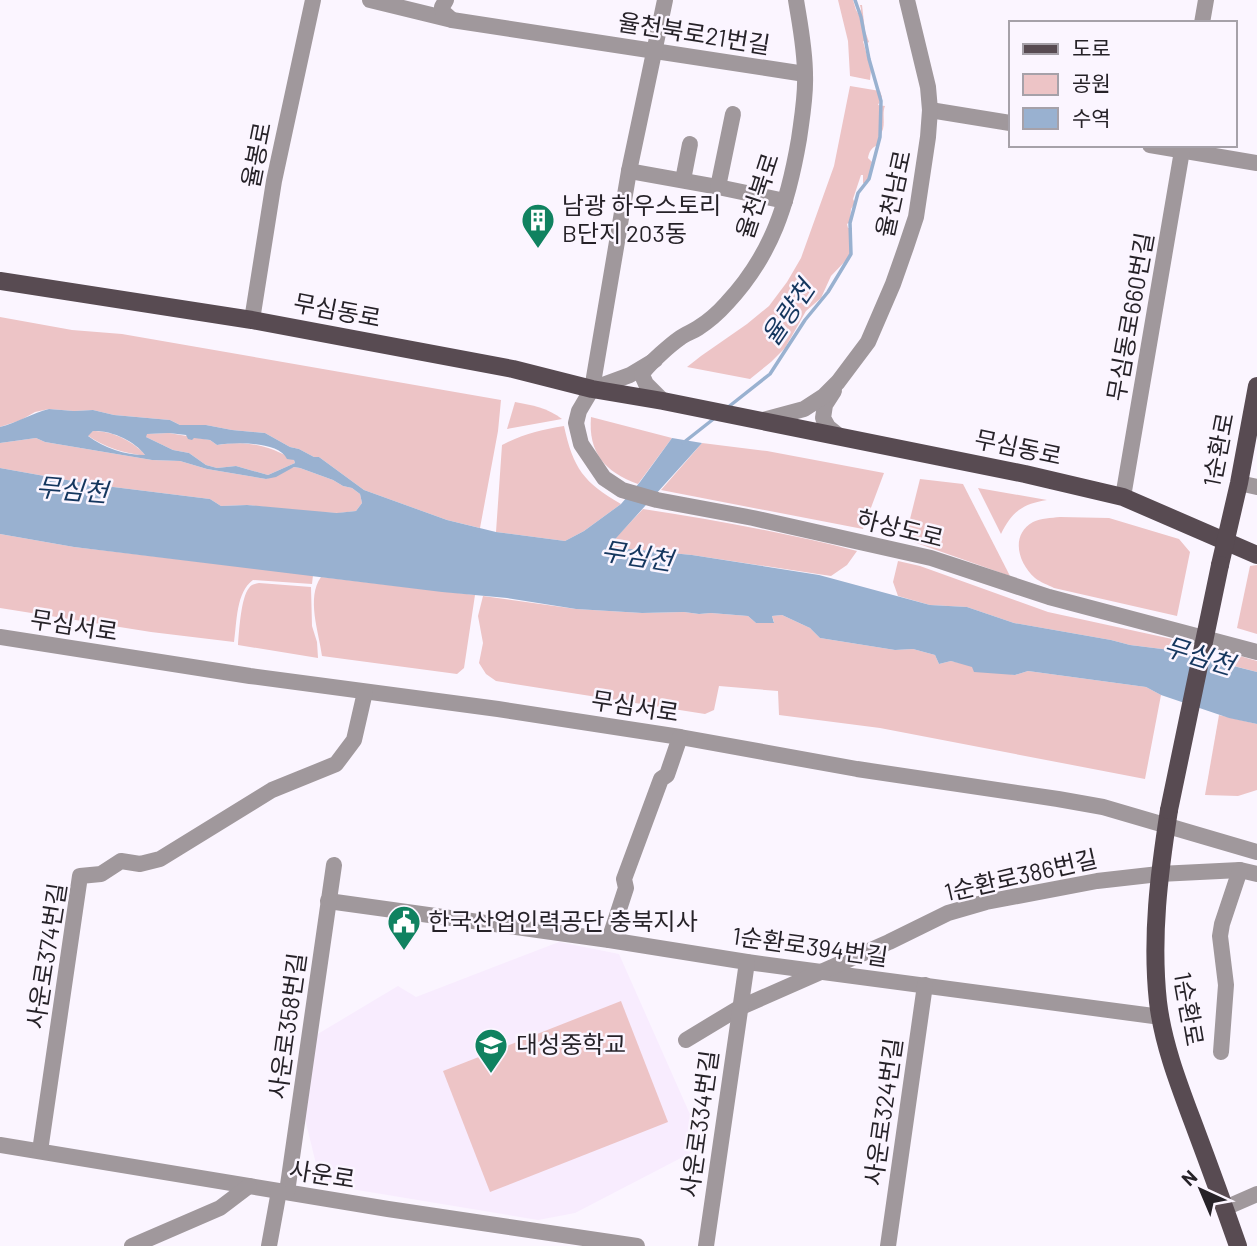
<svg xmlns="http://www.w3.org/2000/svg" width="1257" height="1246" viewBox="0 0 1257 1246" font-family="Barlow,'Noto Sans KR',sans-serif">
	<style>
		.built { fill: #f8ecfe }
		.green { fill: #edc4c6 }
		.water { fill: #99b1d0; fill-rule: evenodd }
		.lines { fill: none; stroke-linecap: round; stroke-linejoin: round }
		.stream { stroke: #99b1d0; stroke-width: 3.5 }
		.minor { stroke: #a0989c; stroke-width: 16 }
		.major { stroke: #584b52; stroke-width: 18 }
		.major-bridge { stroke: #584b52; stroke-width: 18 }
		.labels { text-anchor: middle; stroke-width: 5; stroke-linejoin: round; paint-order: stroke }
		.street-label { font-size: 24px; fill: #262228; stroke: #fbf5ff }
		.poi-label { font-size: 24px; fill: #262228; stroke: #fbf5ff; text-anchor: start }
		.water-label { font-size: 26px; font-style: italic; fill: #14365e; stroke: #fbf5ff }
	</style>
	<rect width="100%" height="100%" fill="#fbf5ff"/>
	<polygon class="built" points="559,942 619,954 704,1146 575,1213 538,1220 321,1184 304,1115 316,1035 398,986 416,997"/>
	<g class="green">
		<polygon points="838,0 853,0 856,10 859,15 861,9 860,5 862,5 865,31 869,42 867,43 863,41 871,70 870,80 850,76 848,41"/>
		<path d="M850,86L880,91L882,97L878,105L885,106C882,113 885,121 883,129C881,135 878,139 877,145C872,148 869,151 868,158L872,162C871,167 868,182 867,184L863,183V175H861L853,199L855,203L851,209L850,222L847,224L848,228H852L849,239L851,244V255L831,276L821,298L806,311L785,348L771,362L750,379L687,367L701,356L747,324L769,306L787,282L801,258L834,166Z"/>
		<polygon points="0,317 72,330 122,334 501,400 498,431 480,528 447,520 364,490 319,457 314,457 299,449 290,447 265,433 232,430 206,425 180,425 170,420 114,415 93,410 74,411 49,409 35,412 21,420 0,427"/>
		<path d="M515,402C532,405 548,408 562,419L507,429Z"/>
		<path d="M591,417L672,438L638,484C605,472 588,453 591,417Z"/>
		<path d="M564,426C573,468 584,483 621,504L584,531L565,541L496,532L502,445C523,434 541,430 564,426Z"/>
		<path d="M93,431C111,430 135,442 146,456C124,453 105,448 87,435Z"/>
		<path d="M169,433L210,440L217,445C246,440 269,445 294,460L295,463L268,475L236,466L217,468L206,465L189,453L173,450L146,437V434Z"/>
		<polygon points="36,438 45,442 152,460 180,461 207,469 266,479 294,467 300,468 333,480 343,486 352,488 360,494 362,503 356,511 339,513 309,512 247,505 221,506 210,499 89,484 0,468 0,443"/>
		<polygon points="702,443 767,451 884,473 863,529 661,490"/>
		<polygon points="920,479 963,484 1010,576 905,539"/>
		<path d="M978,488L1047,500C1022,504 1012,512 1001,534Z"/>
		<path d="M643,509C715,520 787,533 857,551L847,565L831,576L692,555L607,547Z"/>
		<path d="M1060,517L1109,518L1179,539L1190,552L1177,616L1054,588C1048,585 1040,582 1035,578C1018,563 1010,535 1033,522C1041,518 1051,518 1060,517Z"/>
		<path d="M0,534L74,547L313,575L312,584L253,580C236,592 237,622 234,642L151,632L0,608Z"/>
		<polygon points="898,561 920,566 1048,612 1172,639 1170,650 1130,645 1111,640 1014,623 967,607 930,605 898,596 893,582"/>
		<polygon points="1257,565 1257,634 1237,628 1250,566"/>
		<path d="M321,577L475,595L464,668L457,674L322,656C319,632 306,598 321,577Z"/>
		<path d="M259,583L311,587L312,626L317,642L318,658L238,645C239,632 241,597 249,588C251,584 255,584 259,583Z"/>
		<polygon points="483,596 576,609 642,613 684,612 699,614 711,613 748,616 756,623 774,622 772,616 782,615 810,628 820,638 895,650 913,649 935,655 939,664 951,661 1015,675 1028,671 1146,687 1161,695 1145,779 880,728 779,715 778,691 719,686 714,710 705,714 496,681 486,674 479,663 483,643 478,616"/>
		<polygon points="1233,654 1257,661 1257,672 1230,665"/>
		<polygon points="1219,715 1257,724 1257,790 1238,796 1205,795"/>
		<polygon points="621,1001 668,1122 490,1192 443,1071"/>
	</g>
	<path class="water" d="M49,409L74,411L93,410L114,415L170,420L180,425H206L232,430L265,433L290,447L299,449L314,457H319L364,490L447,520L496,532L565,541L584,531L621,504L640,482L672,438L702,443L608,547L692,555L819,575L930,605L967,607L1014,623L1111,640L1130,645L1170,650L1257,672V724L1229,718L1161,695L1146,687L1028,671L1015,675L974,672L972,667L951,661L939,664L935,655L913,649L895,650L820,638L810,628L782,615L772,616L774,623H756L748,616L711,613L699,614L684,612L642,613L576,609L507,598L442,592L74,547L0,534V468L89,484L210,499L221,506L247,505L337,513L356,511L362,503L360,494L352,488L343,486L333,480L300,468L294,467L276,477L266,479L207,469L180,461L152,460L45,442L36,438L0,443V427C17,423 32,413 49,409ZM93,431C111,430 135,441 145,455C125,455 104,448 88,436ZM169,433L186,435L188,439L192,440L194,438L210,440L217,445C235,442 279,441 287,459L294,460L295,463L268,475L236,466L217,468L206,465L189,453L173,450L146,437L147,434Z"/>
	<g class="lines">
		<g class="stream">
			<polyline points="727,408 770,374 805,320 828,292 851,254 850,223 858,193 869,179 880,137 881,101 869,59 861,17 855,0"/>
			<polyline points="683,443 716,417"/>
		</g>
		<g class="minor">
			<polyline points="370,0 452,20 805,74"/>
			<polyline points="446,0 442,7 443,12 452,20"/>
			<polyline points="1202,23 1206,0"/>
			<polyline points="930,110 1010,123"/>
			<polyline points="1150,145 1257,163"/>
			<polyline points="629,171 718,187 785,201"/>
			<polyline points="683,180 690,144"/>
			<polyline points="718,187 733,114"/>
			<polyline points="252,320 274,181 313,0"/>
			<polyline points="655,360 630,375 592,389 579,411 576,423 581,444 604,478 622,490 657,500 753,518 931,558 1049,597 1257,652"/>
			<polyline points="592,389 629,171 665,0"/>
			<polyline points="834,391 825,405 823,418 828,427 839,436"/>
			<path d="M663,401L646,384L642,375L644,371C651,362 670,345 680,338C685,334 692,332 698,328C709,321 719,312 727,303C772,255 788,203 799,139C802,117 806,96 805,75C805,49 800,25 796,0"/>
			<polyline points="763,420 804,409 824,396 838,382 868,342 893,284 906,247 916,217 928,137 930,110 928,87 907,0"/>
			<polyline points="1239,483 1257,487"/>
			<polyline points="1123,497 1183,145"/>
			<polyline points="0,637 250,676 498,709 680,737 857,769 1058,799 1103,807 1257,852"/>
			<polyline points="328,901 609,940 747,962 1161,1017"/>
			<polyline points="609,940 626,888 624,879 661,779 667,775 680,737"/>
			<polyline points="686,1040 739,1008 889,942 948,913 986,902 1097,881 1159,874 1240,870 1257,874"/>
			<polyline points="1221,1052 1226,985 1220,936 1222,924 1240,870"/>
			<polyline points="0,1145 388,1209 637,1246"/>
			<polyline points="40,1151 80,876 101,874 121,861 140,864 160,859 272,790 336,764 354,740 365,692"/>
			<polyline points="287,1192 334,865"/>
			<polyline points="1225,1208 1257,1194"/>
			<polyline points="132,1246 220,1208 249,1186"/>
			<polyline points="269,1246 279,1191"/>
			<polyline points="706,1246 747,962"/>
			<polyline points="888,1246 925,985"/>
		</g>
		<g class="major">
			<polyline points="0,281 252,320 513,369 592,389 663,401 1025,474 1123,497 1257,555"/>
			<polyline points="1220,565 1239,483 1257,386"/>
			<path d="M1169,810C1159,874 1151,937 1158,1002C1163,1044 1179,1085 1194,1125C1209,1165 1224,1206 1238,1246"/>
		</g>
		<polyline class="major-bridge" points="1169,810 1220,565"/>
	</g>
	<defs>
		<symbol id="building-pin" viewBox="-11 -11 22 30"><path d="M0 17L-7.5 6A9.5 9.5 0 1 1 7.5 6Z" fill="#108260" stroke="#fbf5ff"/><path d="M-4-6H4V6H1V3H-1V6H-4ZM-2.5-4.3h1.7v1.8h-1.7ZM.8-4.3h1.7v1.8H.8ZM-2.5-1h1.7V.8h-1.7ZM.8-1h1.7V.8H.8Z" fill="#fff"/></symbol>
		<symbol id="civic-pin" viewBox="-11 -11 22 30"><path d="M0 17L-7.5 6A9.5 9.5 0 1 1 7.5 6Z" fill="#108260" stroke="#fbf5ff"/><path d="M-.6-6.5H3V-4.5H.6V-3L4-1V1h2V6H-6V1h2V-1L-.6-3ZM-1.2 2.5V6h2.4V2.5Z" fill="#fff"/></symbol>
		<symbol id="school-pin" viewBox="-11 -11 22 30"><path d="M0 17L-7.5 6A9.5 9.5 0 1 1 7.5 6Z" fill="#108260" stroke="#fbf5ff"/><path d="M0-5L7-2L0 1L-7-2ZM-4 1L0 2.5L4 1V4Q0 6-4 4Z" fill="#fff"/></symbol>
	</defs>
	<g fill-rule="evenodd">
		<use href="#building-pin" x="519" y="201" width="38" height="52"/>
		<use href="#civic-pin" x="385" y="903" width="38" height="52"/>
		<use href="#school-pin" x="472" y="1026" width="38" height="52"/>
	</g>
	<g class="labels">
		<g class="street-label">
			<text transform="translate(694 34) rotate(9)" y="8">율천북로21번길</text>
			<text transform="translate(257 155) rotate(-79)" y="8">율봉로</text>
			<text transform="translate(894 194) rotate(-78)" y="8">율천남로</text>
			<text transform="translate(758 196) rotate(-72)" y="8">율천북로</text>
			<text transform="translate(337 311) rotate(11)" y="8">무심동로</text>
			<text transform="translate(1131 317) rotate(-80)" y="8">무심동로660번길</text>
			<text transform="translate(1018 448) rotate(12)" y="8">무심동로</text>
			<text transform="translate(1219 450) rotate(-79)" y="8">1순환로</text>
			<text transform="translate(900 529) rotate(14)" y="8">하상도로</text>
			<text transform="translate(74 626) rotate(9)" y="8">무심서로</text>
			<text transform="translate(635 707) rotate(9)" y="8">무심서로</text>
			<text transform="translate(1021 876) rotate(-13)" y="8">1순환로386번길</text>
			<text transform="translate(810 947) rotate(8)" y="8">1순환로394번길</text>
			<text transform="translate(47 956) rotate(-81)" y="8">사운로374번길</text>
			<text transform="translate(1188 1009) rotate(80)" y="8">1순환로</text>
			<text transform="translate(288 1026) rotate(-82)" y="8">사운로358번길</text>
			<text transform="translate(884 1112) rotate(-82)" y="8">사운로324번길</text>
			<text transform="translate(700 1124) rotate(-82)" y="8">사운로334번길</text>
			<text transform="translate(322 1175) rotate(9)" y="8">사운로</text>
		</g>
		<g class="poi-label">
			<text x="562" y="214">남광 하우스토리<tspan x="562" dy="28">B단지 203동</tspan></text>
			<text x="428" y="930">한국산업인력공단 충북지사</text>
			<text x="516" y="1053">대성중학교</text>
		</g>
		<g class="water-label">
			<text transform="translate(788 313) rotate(-56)" y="9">율량천</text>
			<text transform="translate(72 490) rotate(5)" y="9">무심천</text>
			<text transform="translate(637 556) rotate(9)" y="9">무심천</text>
			<text transform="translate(1199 656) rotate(17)" y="9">무심천</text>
		</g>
	</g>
	<rect x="1009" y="21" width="228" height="126" fill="#fbf5ff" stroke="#a6a1a9" stroke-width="2"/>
	<rect x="1023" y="44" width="35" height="10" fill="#584b52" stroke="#a6a1a9" stroke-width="2"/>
	<text x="1072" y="56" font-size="21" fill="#262228">도로</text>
	<rect x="1023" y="74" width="35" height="21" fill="#edc4c6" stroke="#a6a1a9" stroke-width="2"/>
	<text x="1072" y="91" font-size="21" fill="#262228">공원</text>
	<rect x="1023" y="108" width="35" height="21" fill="#99b1d0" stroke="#a6a1a9" stroke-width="2"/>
	<text x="1072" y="126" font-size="21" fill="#262228">수역</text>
	<g transform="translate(1201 1190) rotate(316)" stroke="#fbf5ff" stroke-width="5" paint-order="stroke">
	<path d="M0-5L12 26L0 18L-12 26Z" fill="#262228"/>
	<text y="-10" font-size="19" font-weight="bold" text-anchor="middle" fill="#262228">N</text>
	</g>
</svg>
